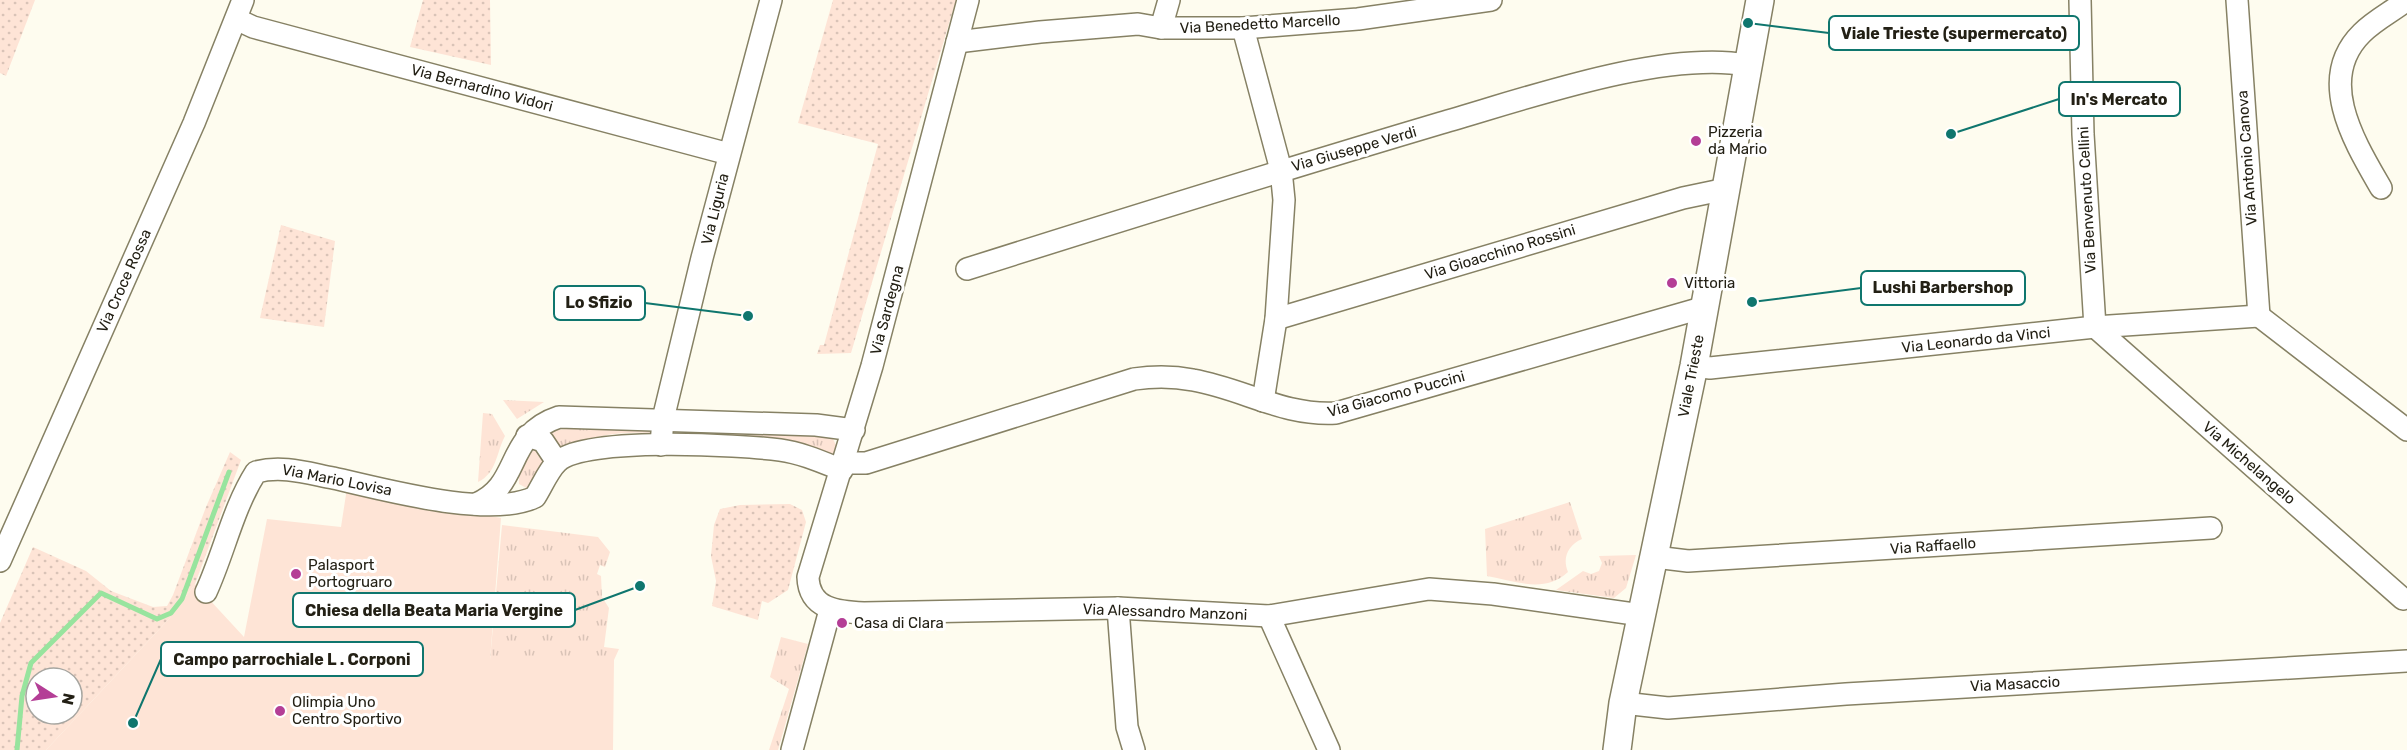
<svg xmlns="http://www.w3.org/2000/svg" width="2407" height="750" viewBox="0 0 2407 750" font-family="Rubik,sans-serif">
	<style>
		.grass { fill: url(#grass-tufts) }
		.park { fill: url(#park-dots); fill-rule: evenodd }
		.pitch { fill: #fee4d6 }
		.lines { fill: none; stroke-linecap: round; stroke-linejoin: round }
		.stream { stroke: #98e49e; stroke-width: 5 }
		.minor-casing { stroke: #868164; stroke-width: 24 }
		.major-casing { stroke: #868164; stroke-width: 30 }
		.minor { stroke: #fff; stroke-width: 21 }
		.major { stroke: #fff; stroke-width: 27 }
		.poi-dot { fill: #b43e96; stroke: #fff; stroke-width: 2 }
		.labels { text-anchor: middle; stroke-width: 6; stroke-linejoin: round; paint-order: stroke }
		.street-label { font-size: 15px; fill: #232015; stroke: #fff }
		.poi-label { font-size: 15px; fill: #232015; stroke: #fff; text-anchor: start }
		.leader { fill: none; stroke: #0f766e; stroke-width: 2 }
		.callout-dot { fill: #0f766e; stroke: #fff; stroke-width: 2 }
		.callout { fill: #fff; stroke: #0f766e; stroke-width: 2 }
		.callout-label { font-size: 16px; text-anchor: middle; font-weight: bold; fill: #232015 }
	</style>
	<defs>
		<pattern id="grass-tufts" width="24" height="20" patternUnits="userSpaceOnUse" patternTransform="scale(1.5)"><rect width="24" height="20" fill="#fee4d6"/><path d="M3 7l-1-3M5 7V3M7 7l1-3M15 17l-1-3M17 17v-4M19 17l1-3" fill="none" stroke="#d9c3b7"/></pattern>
		<pattern id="park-dots" width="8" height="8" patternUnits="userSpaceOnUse" patternTransform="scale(1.5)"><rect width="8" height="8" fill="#fee4d6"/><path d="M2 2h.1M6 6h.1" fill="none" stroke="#d9c3b7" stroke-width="1.8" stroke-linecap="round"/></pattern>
	</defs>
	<rect width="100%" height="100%" fill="#fefcef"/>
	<g class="grass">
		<polygon points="503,400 544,402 517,419"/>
		<path d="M483,413L492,414L505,436C496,453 497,473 478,482Z"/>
		<path d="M586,427L657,429L656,433C615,432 592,434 555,454L548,431Z"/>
		<polygon points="682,429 808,433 833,439 836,445 835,452 829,455 792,441 682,434"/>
		<path d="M534,450L540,451L547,460L530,490L519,484C518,472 523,456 534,450Z"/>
		<path d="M1570,502L1582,539C1568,545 1562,558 1568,572C1544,594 1516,581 1487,576L1485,529Z"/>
		<polygon points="502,525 598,537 610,552 605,567 600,565 597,574 601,576 602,597 609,608 604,647 619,649 614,660 490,660"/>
		<polygon points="1636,555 1626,588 1614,598 1556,590 1583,571 1591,574 1599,571 1602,563 1599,556"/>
		<polygon points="781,637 808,644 778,750 769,750 789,689 770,677"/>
	</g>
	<g class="park">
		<polygon points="0,0 35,0 6,76 0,73"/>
		<polygon points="423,0 490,0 491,65 410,47"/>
		<polygon points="833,0 956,0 851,353 817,354 820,345 824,345 878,144 798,123"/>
		<polygon points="281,225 335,241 324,327 260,318"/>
		<path d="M230,452L241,460L195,584L169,619L46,750H0V623L33,547L86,571L111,591L153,607L167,606L173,595L206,507ZM36,678H72V714H36Z"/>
		<polygon points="790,504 802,510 806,522 788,590 768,603 762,601 758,620 712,606 716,581 711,556 714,525 720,509 740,505"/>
	</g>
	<polygon class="pitch" points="347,488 501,518 490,660 614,660 613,750 46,750 169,619 195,584 244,637 267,519 341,527"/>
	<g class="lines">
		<polyline class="stream" points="17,750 22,696 31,663 101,593 157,619 171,613 182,599 229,472"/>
		<defs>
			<g id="minor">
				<path d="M968,0L872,366L808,577C809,609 837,612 864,613L1118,608L1269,616L1429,589L1493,594L1641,615"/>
				<polyline points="2080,0 2083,134 2095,327 2403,599"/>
				<polyline points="2237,0 2259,316"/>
				<polyline points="236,19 253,27 729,154"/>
				<polyline points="1161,28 1169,0"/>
				<polyline points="1243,28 1281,170 1284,200 1276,319 1263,401"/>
				<polyline points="957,42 1040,32 1138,24 1161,28 1243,28 1358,19 1491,0"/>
				<path d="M2381,188C2355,143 2315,79 2362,33C2375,20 2393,11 2407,0"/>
				<path d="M967,269C1125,219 1283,170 1441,123C1525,99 1662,50 1747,65"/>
				<polyline points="2259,316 2407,430"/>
				<polyline points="1276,319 1683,198 1726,189"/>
				<polyline points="1694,366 1710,368 2095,327 2259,316"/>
				<polyline points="527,436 543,441 557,462"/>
				<polyline points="661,445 663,419 702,258 771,0"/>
				<path d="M844,463H866L1134,379C1154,376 1173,376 1193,380C1244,389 1283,416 1336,413L1705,307"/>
				<path d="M476,504C522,485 504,435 559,417L816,425L854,430"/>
				<polyline points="1655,557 1688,561 2211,528"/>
				<polyline points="0,561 194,123 243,0"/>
				<path d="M206,592C224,553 233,508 256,472C282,465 307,473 333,478C383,489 489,519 535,497C542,486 548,471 557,462C584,436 741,445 780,450C802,453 822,462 842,470"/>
				<polyline points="1118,608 1127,727 1134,750"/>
				<polyline points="1269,616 1329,750"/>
				<polyline points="1623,703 1668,708 1846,694 2407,661"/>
				<polyline points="792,750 830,610"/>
			</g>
			<polyline id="major" points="1617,750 1623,703 1694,366 1760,0"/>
		</defs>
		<use href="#minor" class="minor-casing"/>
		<use href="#major" class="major-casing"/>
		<use href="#minor" class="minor"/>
		<use href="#major" class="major"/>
	</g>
	<g class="poi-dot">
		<circle cx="1696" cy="141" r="6"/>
		<circle cx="1672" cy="283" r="6"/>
		<circle cx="296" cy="574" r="6"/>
		<circle cx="842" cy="623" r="6"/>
		<circle cx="280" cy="711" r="6"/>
	</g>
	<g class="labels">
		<g class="street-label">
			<text transform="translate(1260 24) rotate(-3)" y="5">Via Benedetto Marcello</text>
			<text transform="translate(482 88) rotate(15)" y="5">Via Bernardino Vidori</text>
			<text transform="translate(1354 149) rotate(-16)" y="5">Via Giuseppe Verdi</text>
			<text transform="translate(2247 158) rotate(-94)" y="5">Via Antonio Canova</text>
			<text transform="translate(2087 200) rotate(-93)" y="5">Via Benvenuto Cellini</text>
			<text transform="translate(715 209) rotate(-76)" y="5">Via Liguria</text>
			<text transform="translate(1500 252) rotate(-17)" y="5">Via Gioacchino Rossini</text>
			<text transform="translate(124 281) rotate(-66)" y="5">Via Croce Rossa</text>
			<text transform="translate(887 310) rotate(-75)" y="5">Via Sardegna</text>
			<text transform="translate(1976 340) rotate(-6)" y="5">Via Leonardo da Vinci</text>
			<text transform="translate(1691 376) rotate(-79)" y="5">Viale Trieste</text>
			<text transform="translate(1396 394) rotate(-15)" y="5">Via Giacomo Puccini</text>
			<text transform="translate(2249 463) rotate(41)" y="5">Via Michelangelo</text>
			<text transform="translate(337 480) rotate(11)" y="5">Via Mario Lovisa</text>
			<text transform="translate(1933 546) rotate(-4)" y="5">Via Raffaello</text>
			<text transform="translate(1165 612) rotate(2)" y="5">Via Alessandro Manzoni</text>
			<text transform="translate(2015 684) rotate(-3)" y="5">Via Masaccio</text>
		</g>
		<g class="poi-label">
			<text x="1708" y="137">Pizzeria<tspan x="1708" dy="17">da Mario</tspan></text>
			<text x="1684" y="288">Vittoria</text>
			<text x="308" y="570">Palasport<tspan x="308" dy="17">Portogruaro</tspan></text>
			<text x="854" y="628">Casa di Clara</text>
			<text x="292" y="707">Olimpia Uno<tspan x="292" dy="17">Centro Sportivo</tspan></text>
		</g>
	</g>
	<path class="leader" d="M1748 23L1829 33M1951 134L2059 99M1752 302L1861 288M748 316L645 303M640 586L575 610M133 723L161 659"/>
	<g class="callout-dot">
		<circle cx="1748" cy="23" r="6"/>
		<circle cx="1951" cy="134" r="6"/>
		<circle cx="1752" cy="302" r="6"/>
		<circle cx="748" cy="316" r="6"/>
		<circle cx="640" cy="586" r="6"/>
		<circle cx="133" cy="723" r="6"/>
	</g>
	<g class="callout">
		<rect x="1829" y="16" width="250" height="34" rx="6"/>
		<rect x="2059" y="82" width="121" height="34" rx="6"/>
		<rect x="1861" y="271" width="164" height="34" rx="6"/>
		<rect x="554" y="286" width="91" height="34" rx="6"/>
		<rect x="293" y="593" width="282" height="34" rx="6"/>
		<rect x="161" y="642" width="262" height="34" rx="6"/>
	</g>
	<g class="callout-label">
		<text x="1954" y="39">Viale Trieste (supermercato)</text>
		<text x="2119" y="105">In's Mercato</text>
		<text x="1943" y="293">Lushi Barbershop</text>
		<text x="599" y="308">Lo Sfizio</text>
		<text x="434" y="616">Chiesa della Beata Maria Vergine</text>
		<text x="292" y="665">Campo parrochiale L . Corponi</text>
	</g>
	<g transform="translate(54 696) rotate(102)"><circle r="28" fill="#ffffff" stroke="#a7a6a1" stroke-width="1.5"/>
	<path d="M0-4.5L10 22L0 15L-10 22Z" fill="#b43e96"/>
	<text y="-9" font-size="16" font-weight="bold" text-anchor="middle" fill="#232015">N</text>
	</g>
</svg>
